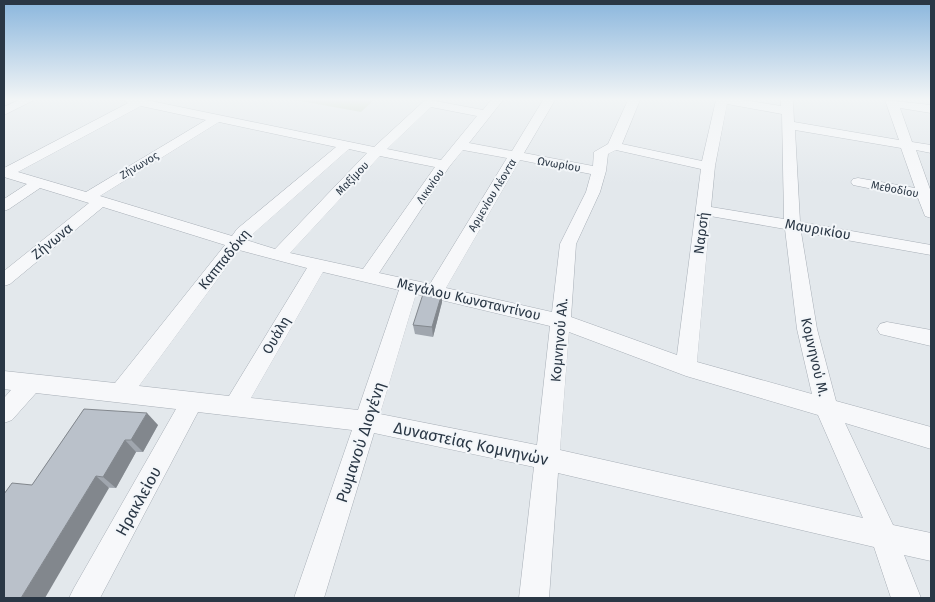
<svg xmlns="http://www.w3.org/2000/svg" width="935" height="602" viewBox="0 0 935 602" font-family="'Fira Sans',sans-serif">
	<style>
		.green { fill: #cbd6c4 }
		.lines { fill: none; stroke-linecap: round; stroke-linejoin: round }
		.minor-casing { stroke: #a8afb7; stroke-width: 1 }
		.minor { fill: #f7f8fa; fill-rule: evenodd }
		.wall { fill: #a0a6ae }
		.shaded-wall { fill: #82878d }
		.building { fill: #bac1ca; stroke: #82878d }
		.labels { text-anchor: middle; stroke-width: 4; stroke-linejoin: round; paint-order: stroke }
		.far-street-label { font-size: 11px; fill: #2a3745; stroke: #f3f6f9 }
		.street-label { font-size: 14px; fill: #2a3745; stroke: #f3f6f9 }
		.near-street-label { font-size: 16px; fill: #2a3745; stroke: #f3f6f9 }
	</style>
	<rect width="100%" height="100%" fill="#e3e8ec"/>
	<polygon class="green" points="295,100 374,100 361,112"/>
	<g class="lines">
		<defs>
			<g id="minor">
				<polygon points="19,100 34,100 4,115 4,107"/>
				<path d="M123,100H146L374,147L424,101L430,100L483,110L491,100H503L469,143L512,151L543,100H555L524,153L593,166L594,152L608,144L628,100H640L622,144L702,161L716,100H743L781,106V100H793L794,122L899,140L885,100L931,105V113L900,108L912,142L931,145V153L916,150L931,192V218L925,216L918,198L853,185L851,182L853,179L858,178L915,188L901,148L795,130L800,222L931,245V255L801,232L817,329L836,401L931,427V449L845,423L893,525L931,533V561L904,555L921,598H891L874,547L558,473L549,598H519L534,467L374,433L324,598H294L352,430L198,412L100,598H69L74,588L176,409L36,393L12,420L4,423V398L11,390L4,389V371L115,383L225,245L103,207L10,284L4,286V271L89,203L40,188L9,209L4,211V199L27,184L4,177V168L128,103ZM727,104L782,114L784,219L711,207L715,166ZM141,106L206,120L86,192L18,172ZM431,107L477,116L441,160L387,149ZM219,122L336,147L237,229L232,236L100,196ZM349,149L367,153L275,249L246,240ZM463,150L507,158L430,284L379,273L449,167ZM616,150L701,169L677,355L571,317L576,244L600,192L606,171L608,154ZM380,156L435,167L363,269L290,253ZM520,160L591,174L586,192L560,244L552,312L446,288ZM710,216L785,229L797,329L812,394L697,362ZM239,250L307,268L229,396L139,386ZM323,272L399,290L358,410L251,398ZM416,294L550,326L537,445L380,414ZM569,332L686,376L818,415L863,518L560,450Z"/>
				<polygon points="887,322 931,330 931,346 880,334 877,329 880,324"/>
			</g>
		</defs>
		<use href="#minor" class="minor-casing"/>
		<use href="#minor" class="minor"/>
	</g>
	<g class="wall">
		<polygon points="442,293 442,302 433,337 415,334 413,325"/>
		<polygon points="84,409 158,425 143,452 136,452 116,488 32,485"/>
	</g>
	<g class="shaded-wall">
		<polygon points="442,293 442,302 433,337 432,327"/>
		<polygon points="147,413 158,425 143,452 131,440"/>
		<polygon points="125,440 136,452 116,488 103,477"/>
		<polygon points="96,476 109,488 45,598 21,598"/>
	</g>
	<g class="building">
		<polygon points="424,291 442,293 432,327 413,325"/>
		<polygon points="84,409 147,413 131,440 125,440 103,477 96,476 21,598 4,598 4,494 12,483 32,485"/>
	</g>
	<linearGradient id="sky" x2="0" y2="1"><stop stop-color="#8ab6dd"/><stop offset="0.54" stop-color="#f2f5f6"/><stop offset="1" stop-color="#f2f5f6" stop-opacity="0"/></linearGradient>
	<rect width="935" height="184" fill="url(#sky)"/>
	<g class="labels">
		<g class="far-street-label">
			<text transform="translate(559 164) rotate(10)" y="4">Ωνωρίου</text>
			<text transform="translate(139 165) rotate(-31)" y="4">Ζήνωνος</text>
			<text transform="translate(352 178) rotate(-46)" y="4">Μαξίμου</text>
			<text transform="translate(430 186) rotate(-55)" y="4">Λικινίου</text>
			<text transform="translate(895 189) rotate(11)" y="4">Μεθοδίου</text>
			<text transform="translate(492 195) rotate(-59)" y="4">Αρμενίου Λέοντα</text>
		</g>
		<g class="street-label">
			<text transform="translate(818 229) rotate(10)" y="5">Μαυρικίου</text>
			<text transform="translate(701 233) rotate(-83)" y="5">Ναρσή</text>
			<text transform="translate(52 241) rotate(-39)" y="5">Ζήνωνα</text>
			<text transform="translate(224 259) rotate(-51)" y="5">Καππαδόκη</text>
			<text transform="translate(469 299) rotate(13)" y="5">Μεγάλου Κωνσταντίνου</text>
			<text transform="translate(276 335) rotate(-60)" y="5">Ουάλη</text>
			<text transform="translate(559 340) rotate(-85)" y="5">Κομνηνού Αλ.</text>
			<text transform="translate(815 357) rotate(77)" y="5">Κομνηνού Μ.</text>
		</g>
		<g class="near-street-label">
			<text transform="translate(360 442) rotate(-72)" y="6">Ρωμανού Διογένη</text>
			<text transform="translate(471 443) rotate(12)" y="6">Δυναστείας Κομνηνών</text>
			<text transform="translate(138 501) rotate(-61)" y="6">Ηρακλείου</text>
		</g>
	</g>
	<rect width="935" height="602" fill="none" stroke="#2a3745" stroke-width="10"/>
</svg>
